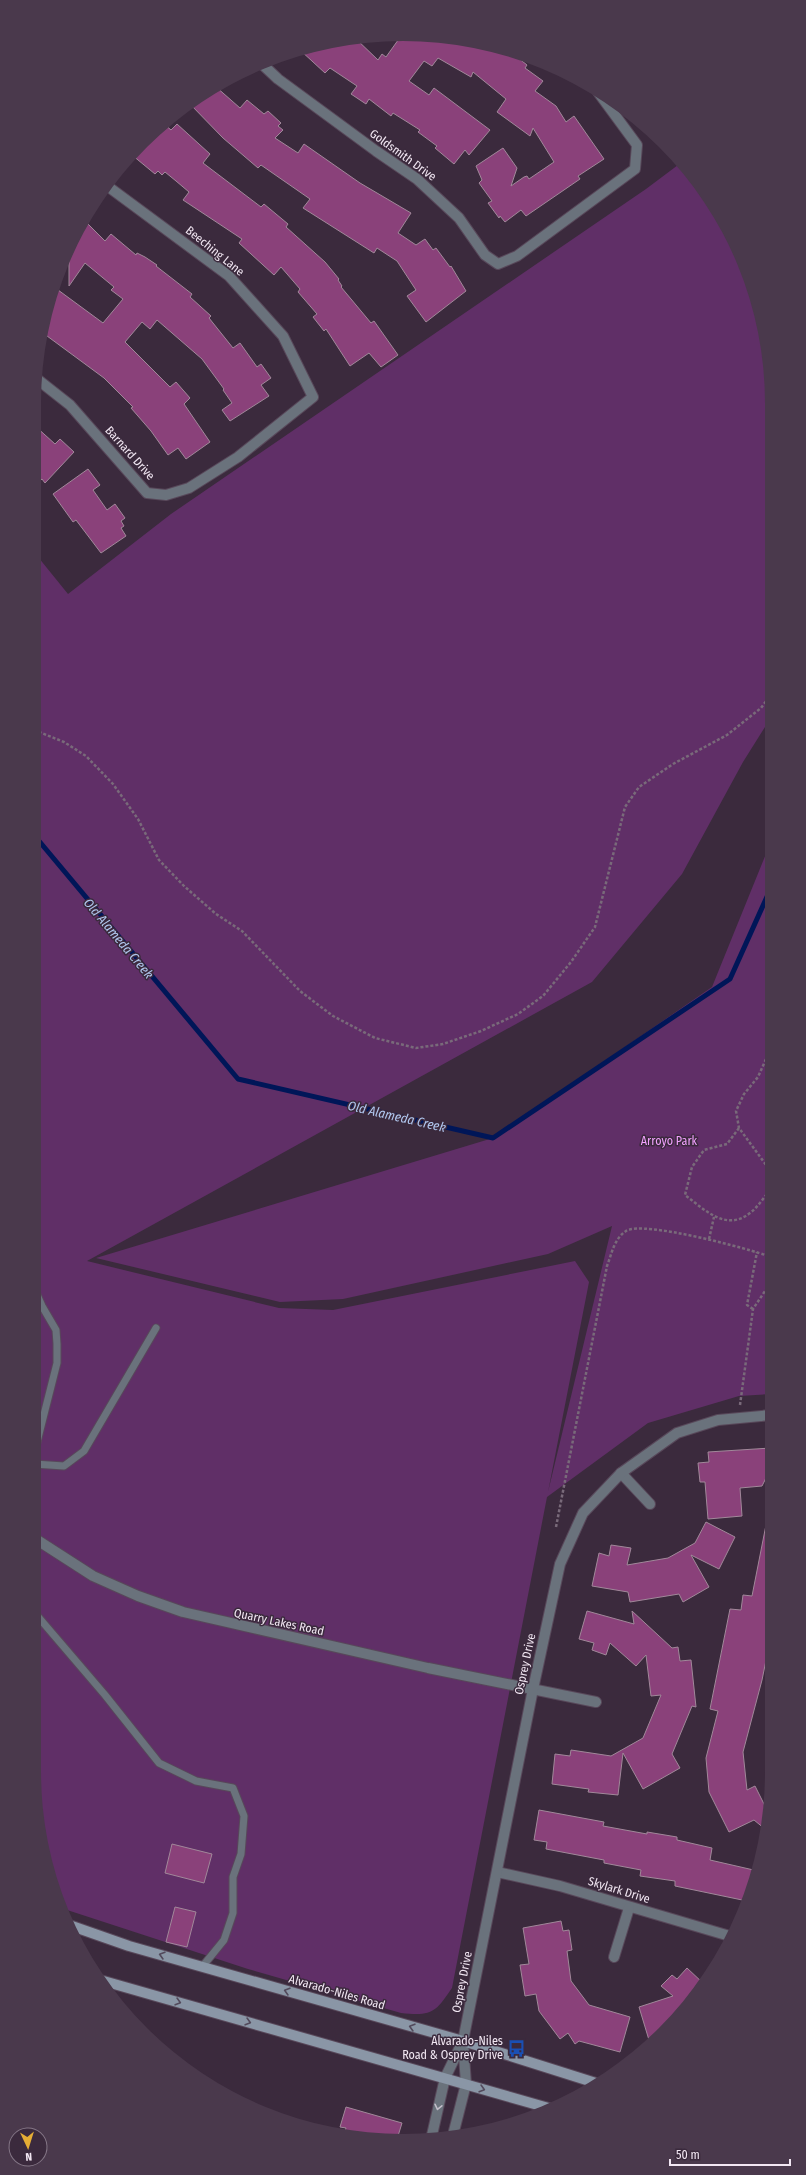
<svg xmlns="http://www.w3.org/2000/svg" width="806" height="2175" viewBox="0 0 806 2175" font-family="'Fira Sans Condensed',sans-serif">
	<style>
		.green { fill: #602f67 }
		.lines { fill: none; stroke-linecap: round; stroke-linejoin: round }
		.stream { stroke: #001658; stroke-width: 5 }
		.building { fill: #8a417a; stroke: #a1889a }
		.service-casing { stroke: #58485a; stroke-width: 9 }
		.minor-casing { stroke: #58485a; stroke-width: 12 }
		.secondary-casing { stroke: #58485a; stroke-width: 12 }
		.path { stroke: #796a7a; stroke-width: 2.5; stroke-dasharray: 3 2; stroke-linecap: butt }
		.service { stroke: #6a727c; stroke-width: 7 }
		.minor { stroke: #6a727c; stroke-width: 10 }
		.secondary { stroke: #8a96a6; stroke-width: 10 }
		.oneway { stroke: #534a5c }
		.oneway2 { stroke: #c2bec9 }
		.labels { text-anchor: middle; stroke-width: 3; stroke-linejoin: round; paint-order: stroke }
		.street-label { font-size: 12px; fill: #f2e7f3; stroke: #3b2a3d }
		.park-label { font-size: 12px; fill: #f2a1fe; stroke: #3b2a3d }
		.poi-label { font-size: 12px; fill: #f2e7f3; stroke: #3b2a3d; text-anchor: end }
		.water-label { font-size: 13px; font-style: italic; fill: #b1c7ef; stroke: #3b2a3d }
	</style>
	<rect width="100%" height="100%" fill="#3b2a3d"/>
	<path class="green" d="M682,162L744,262L769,355L770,719L743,762L682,874L592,982L87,1261L279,1308L333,1310L575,1261L589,1282L548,1492L612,1226L548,1254L343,1299L280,1302L96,1258L493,1138L712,987L770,844L771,1394L739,1396L648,1423L547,1497L452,1988C435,2013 432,2016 401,2013L248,1969L61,1908L54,1891L34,1772V552L68,594L171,514L646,189Z"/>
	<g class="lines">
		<polyline class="stream" points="34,835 238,1079 493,1138 730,979 770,890"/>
	</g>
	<g class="building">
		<polygon points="427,35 499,47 510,55 512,53 527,65 525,68 543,81 535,91 556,106 566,122 574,116 604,159 578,176 580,179 526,216 521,210 505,222 500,216 499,218 488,203 492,201 479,183 482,180 476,166 503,148 517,168 511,186 524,177 527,176 529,179 554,162 533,128 530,136 497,112 506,99 473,72 471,77 438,58 432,66 424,61 409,81 429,95 434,88 490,130 469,155 465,150 454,164 435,148 437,146 418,132 420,130 393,113 391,116 369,99 366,104 351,94 357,86 330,68 325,73 300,50 354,37 378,60 382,54 386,57 401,36"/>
		<polygon points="215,86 240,108 247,100 264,114 268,111 281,123 278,126 283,130 275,138 298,153 304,144 360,183 411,213 398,233 416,245 425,239 433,250 436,248 450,267 451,266 466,291 426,322 407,296 416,290 397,261 377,248 374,253 303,208 310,199 261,165 258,168 223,138 190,104"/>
		<polygon points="163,123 171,130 177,124 210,154 203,163 261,207 264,204 288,224 286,227 325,262 339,279 338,280 342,286 341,287 371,323 374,321 398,355 381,367 369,353 350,366 326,329 324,331 313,317 317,314 298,292 300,289 281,267 274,275 239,243 242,239 183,200 189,192 176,181 165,172 162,175 158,171 155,174 132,155"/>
		<polygon points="84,220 105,241 111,234 136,255 137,253 145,257 157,265 156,266 192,294 190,297 211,316 209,318 233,348 240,343 257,367 261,364 271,378 261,385 269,396 230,421 222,410 232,403 223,390 224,389 202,359 157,320 150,329 142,322 125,342 170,387 176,382 190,398 184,404 210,442 186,459 178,448 168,455 151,431 131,408 133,407 104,378 43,333 47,307 54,287 103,323 123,299 111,290 114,287 85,263 69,286 69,248"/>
		<polygon points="34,425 55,444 60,439 74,452 45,483 42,479 34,486"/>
		<polygon points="88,469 100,485 93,490 107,510 115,504 125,518 121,521 124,526 121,528 126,536 101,553 76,520 73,522 53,494"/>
		<polygon points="771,1448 771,1468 762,1486 740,1488 742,1516 708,1519 705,1482 700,1482 698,1463 709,1462 708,1452"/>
		<polygon points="706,1522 735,1537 719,1569 691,1555 709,1587 683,1602 679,1594 630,1602 628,1592 592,1586 599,1553 609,1556 611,1545 631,1548 627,1565 668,1558 695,1543"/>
		<polygon points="766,1525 771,1525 772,1631 762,1680 743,1752 747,1790 755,1786 767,1810 765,1829 754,1820 729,1832 709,1792 706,1758 718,1711 710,1709 730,1609 741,1610 743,1595 752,1596"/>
		<polygon points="587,1611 634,1624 632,1611 672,1648 678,1647 680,1661 691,1660 696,1707 692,1706 672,1754 680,1768 643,1789 623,1753 618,1795 588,1792 589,1789 552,1784 555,1754 570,1756 571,1750 611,1756 643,1738 661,1695 651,1696 646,1655 636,1666 610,1643 606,1655 592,1650 594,1643 579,1639"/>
		<polygon points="539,1810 604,1822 603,1826 647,1834 647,1832 677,1837 677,1840 712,1848 710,1860 758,1871 747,1901 675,1886 675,1881 640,1876 641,1870 604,1863 604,1860 546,1849 547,1842 534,1840"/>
		<polygon points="172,1844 212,1854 204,1883 165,1873"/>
		<polygon points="175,1907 196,1912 187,1947 166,1942"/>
		<polygon points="561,1921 563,1931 569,1930 572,1950 567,1951 571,1981 589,2005 630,2017 620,2052 579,2041 575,2044 568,2033 560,2039 539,2011 536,1994 525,1996 520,1965 529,1964 523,1928"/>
		<polygon points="687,1968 704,1984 696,1996 649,2040 639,2007 673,1996 661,1986 672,1975 677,1979"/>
		<polygon points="346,2107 402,2123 398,2136 355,2138 344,2135 346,2128 340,2127"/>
	</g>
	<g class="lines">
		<defs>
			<g id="service">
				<polyline points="34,1288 42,1306 56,1330 57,1344 57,1363 34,1454"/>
				<polyline points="34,1464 64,1466 84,1451 156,1328"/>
				<polyline points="34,1612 105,1695 159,1763 196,1781 233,1788 244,1816 241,1854 233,1877 233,1913 224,1940 202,1967"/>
			</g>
			<g id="minor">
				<polyline points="262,64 278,79 376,151 417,179 459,218 485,255 498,264 517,256 635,169 637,145 598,92"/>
				<polyline points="37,379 70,405 147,493 166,495 189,488 238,457 313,397 283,336 229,276 106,185"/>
				<polyline points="621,1473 650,1504"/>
				<polyline points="34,1538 93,1576 138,1596 183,1612 428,1668 596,1702"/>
				<polyline points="497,1872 560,1886 733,1937"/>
				<polyline points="614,1957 629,1908"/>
				<polyline points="432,2135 445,2078 463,2041"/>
				<polyline points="453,2135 466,2084 463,2041 533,1689 560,1564 583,1513 621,1473 677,1433 718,1420 771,1415"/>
			</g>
			<g id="secondary">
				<polyline points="69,1925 129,1946 463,2041 599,2084"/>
				<polyline points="100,1980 552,2109"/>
			</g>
		</defs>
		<use href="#service" class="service-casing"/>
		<use href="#minor" class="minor-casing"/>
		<use href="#secondary" class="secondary-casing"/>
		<g class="path">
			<polyline points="34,730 64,742 86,756 113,784 138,819 159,860 184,886 216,914 242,931 300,991 333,1016 375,1038 416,1048 443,1044 481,1031 518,1014 543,996 571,962 595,927 625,807 639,787 673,764 727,735 761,708 770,696"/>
			<polyline points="770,1050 758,1077 744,1094 736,1111 739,1128 769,1169 771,1189"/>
			<path d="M739,1128L727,1144L704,1150L692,1167L685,1195C705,1210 726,1232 750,1213C758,1207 764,1197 771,1189"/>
			<polyline points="709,1239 714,1217"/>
			<polyline points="753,1309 747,1305 757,1252"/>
			<polyline points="740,1405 753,1309 771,1282"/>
			<path d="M556,1527L607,1266C612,1253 614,1239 626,1231C643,1220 750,1249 771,1257"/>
		</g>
		<use href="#service" class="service"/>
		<use href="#minor" class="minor"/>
		<use href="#secondary" class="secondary"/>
	</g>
	<defs><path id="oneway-chevron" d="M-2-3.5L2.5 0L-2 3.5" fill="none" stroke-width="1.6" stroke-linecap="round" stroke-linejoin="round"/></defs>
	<g class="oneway">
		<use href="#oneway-chevron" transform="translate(162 1955) rotate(-164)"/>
		<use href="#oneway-chevron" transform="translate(287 1991) rotate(-164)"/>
		<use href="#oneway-chevron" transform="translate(178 2002) rotate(16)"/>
		<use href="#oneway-chevron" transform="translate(248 2022) rotate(16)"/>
		<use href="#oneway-chevron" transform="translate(412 2027) rotate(-164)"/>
		<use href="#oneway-chevron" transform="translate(482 2089) rotate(16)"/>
	</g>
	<use class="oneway2" href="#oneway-chevron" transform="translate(438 2107) rotate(103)"/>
	<defs>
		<symbol id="bus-bare" viewBox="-9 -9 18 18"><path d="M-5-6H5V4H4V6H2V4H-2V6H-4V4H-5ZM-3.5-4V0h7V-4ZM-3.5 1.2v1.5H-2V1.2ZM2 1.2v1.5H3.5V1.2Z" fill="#1a4fb4" stroke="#3b2a3d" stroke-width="2.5" paint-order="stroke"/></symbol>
	</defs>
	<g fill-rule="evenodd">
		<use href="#bus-bare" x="504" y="2036" width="25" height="25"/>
	</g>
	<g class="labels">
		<g class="street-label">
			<text transform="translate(403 155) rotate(36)" y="4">Goldsmith Drive</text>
			<text transform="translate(215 251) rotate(39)" y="4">Beeching Lane</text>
			<text transform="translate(130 453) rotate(48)" y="4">Barnard Drive</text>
			<text transform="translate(279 1622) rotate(12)" y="4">Quarry Lakes Road</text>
			<text transform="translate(525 1664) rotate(-78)" y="4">Osprey Drive</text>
			<text transform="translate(619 1890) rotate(17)" y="4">Skylark Drive</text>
			<text transform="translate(462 1982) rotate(-79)" y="4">Osprey Drive</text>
			<text transform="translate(337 1992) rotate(16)" y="4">Alvarado-Niles Road</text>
		</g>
		<g class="park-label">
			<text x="669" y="1145">Arroyo Park</text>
		</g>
		<g class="poi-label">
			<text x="503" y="2045">Alvarado-Niles<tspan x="503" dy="14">Road &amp; Osprey Drive</tspan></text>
		</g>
		<g class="water-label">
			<text transform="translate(119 938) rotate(50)" y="5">Old Alameda Creek</text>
			<text transform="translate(397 1116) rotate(13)" y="5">Old Alameda Creek</text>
		</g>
	</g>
	<path d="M0 0H806V2175H0ZM403 41H403A362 362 0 0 1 765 403V1772A362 362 0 0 1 403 2134H403A362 362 0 0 1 41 1772V403A362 362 0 0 1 403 41Z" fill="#4a394c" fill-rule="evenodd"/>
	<g transform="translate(28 2147) rotate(176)"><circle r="19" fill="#3b2a3d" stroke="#847686"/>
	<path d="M0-3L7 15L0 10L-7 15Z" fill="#e5ad35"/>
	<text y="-6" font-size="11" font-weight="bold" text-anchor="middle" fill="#f2e7f3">N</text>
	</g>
	<path d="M670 2159v6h120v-6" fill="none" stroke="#f2e7f3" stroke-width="2"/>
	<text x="676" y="2159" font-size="12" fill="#f2e7f3" stroke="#3b2a3d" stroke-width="3" paint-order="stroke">50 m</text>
</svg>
